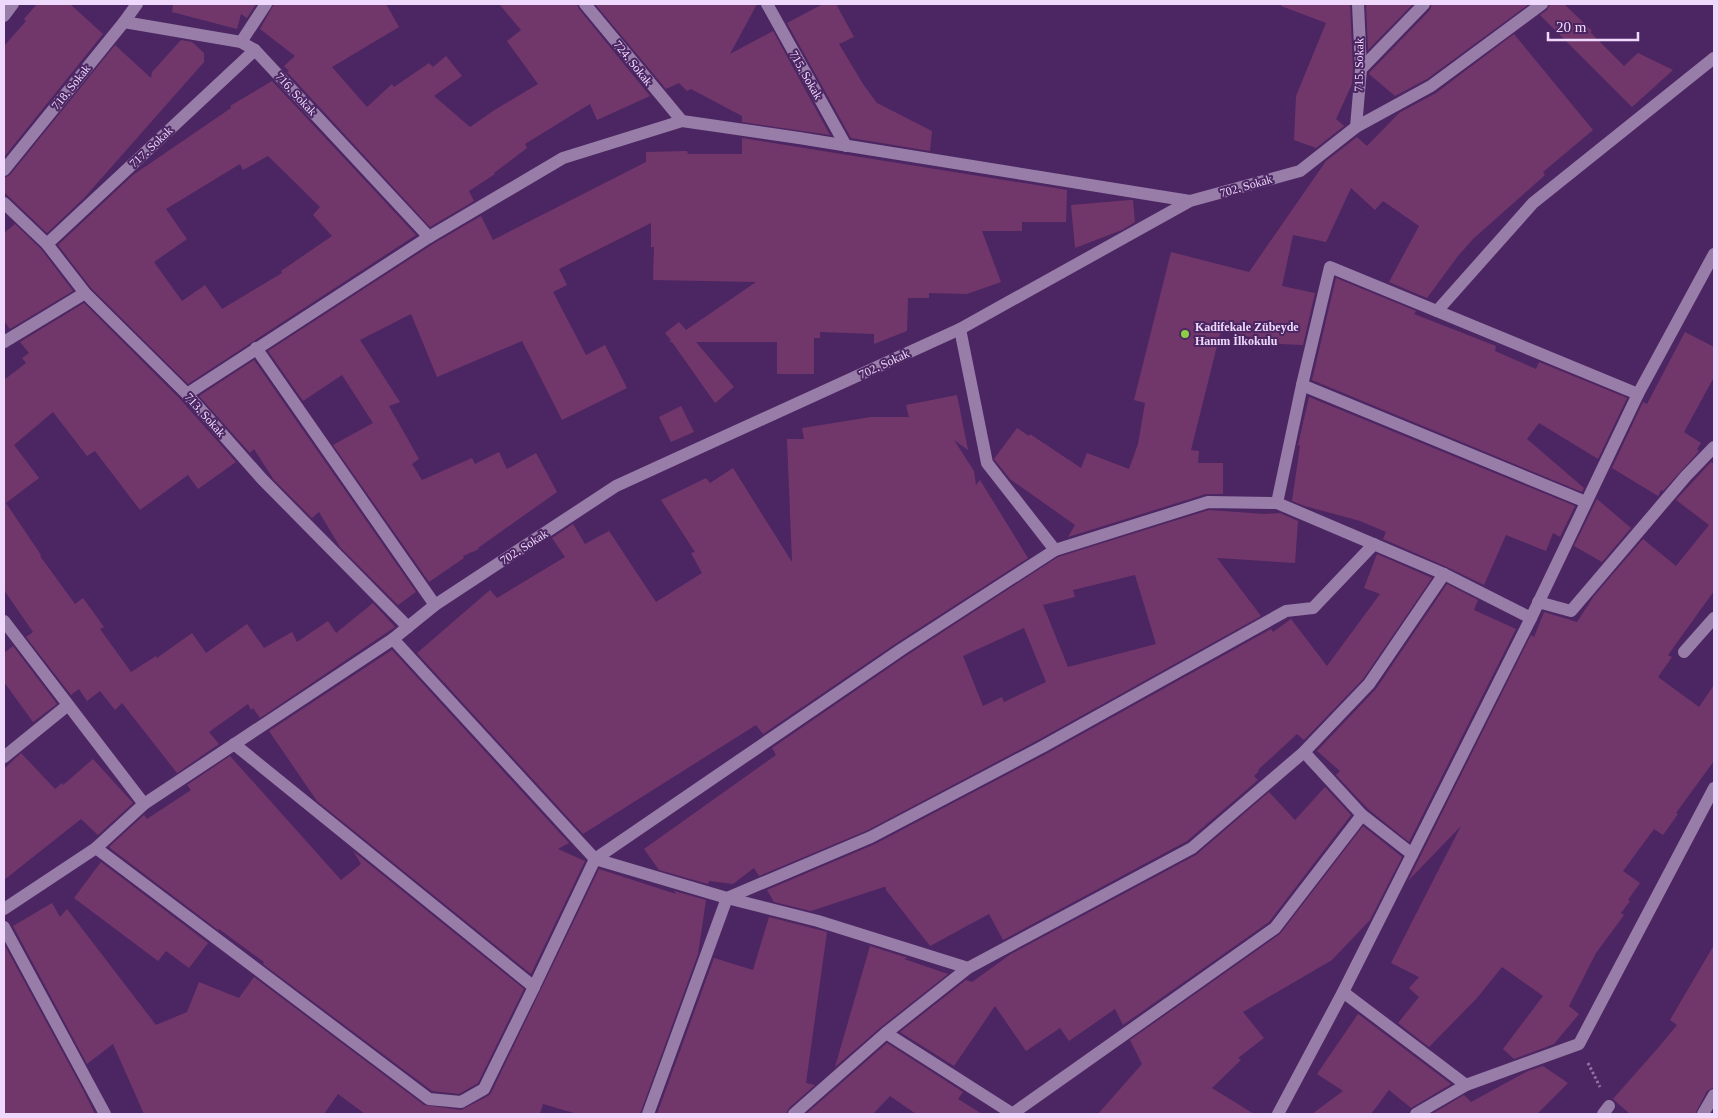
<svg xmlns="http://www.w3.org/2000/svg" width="1718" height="1118" viewBox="0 0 1718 1118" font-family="'Times New Roman',serif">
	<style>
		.building { fill: #71376b; fill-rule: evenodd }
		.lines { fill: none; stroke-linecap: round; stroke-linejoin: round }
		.path { stroke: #9172a4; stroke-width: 3; stroke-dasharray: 2.5 2.5; stroke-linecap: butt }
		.minor { stroke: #987da9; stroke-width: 12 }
		.poi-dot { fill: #8cce45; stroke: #4c2662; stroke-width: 2 }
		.labels { text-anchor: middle; stroke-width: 4; stroke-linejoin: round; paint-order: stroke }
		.street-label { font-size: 12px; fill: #eed9fd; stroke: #4c2662 }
		.poi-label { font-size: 12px; font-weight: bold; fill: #eed9fd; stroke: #4c2662; text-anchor: start }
	</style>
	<rect width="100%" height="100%" fill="#4c2662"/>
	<g class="building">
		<polygon points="37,4 70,4 103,34 4,157 4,46 26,21 24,19"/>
		<polygon points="173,4 256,4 247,18 241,14 237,29 172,12"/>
		<polygon points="274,4 386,4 399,27 332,67 367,107 392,84 394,87 429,63 433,67 446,56 462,76 434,96 470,127 493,111 538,84 507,41 521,30 499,4 577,4 579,9 650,96 597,120 590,104 525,144 527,148 494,173 495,174 469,191 474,201 430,227 287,72 289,71 284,66 295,56 260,29"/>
		<polygon points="595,4 757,4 730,54 773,31 830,135 742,122 742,116 691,89 687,91 679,83 666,89"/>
		<polygon points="823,4 836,4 854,37 839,44 863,84 877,103 932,131 930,151 851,138 787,23"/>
		<polygon points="1281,4 1350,4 1353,69 1352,84 1336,119 1344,126 1316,148 1294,140 1296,96 1326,23 1281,6"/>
		<polygon points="1366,4 1413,4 1368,50"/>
		<polygon points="1432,4 1529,4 1427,79 1395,96 1369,74 1369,73 1430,10"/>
		<polygon points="1550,4 1564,4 1592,31 1590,32 1624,66 1638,53 1673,70 1632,107 1540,15 1547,10"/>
		<polygon points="1514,34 1593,130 1543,172 1545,175 1473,239 1458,256 1427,298 1389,282 1419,226 1383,201 1375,210 1351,188 1326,242 1293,235 1282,286 1315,293 1303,345 1281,344 1221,330 1191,450 1199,451 1198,463 1223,463 1223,494 1206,494 1068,537 1075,525 1010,479 994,459 1017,428 1029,436 1030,434 1081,468 1087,453 1129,469 1138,444 1145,403 1134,400 1171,252 1249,272 1326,161 1357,137 1367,146 1399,113 1436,93"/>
		<polygon points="181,40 192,42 204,53 204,62 84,198 47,233 4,192 4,178 10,175 115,45 151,78 152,72"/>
		<path d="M272,81L416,235L188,384L91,288L58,245L133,175L231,108L230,106ZM268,156L320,207L313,215L332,236L281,271L282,273L222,309L205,285L182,301L154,262L187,239L166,209L240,164L243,170Z"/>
		<polygon points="742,138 1067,190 1066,222 1022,222 1022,231 982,231 1001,282 967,294 929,293 929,298 908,298 907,331 874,344 874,334 820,332 820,338 814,338 814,374 777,374 777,342 696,342 734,387 715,403 672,342 669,342 671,340 665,333 679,322 686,330 756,282 653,280 654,247 651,247 651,223 559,269 567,285 553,292 586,355 605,345 627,388 562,420 522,341 437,377 411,314 360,340 400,402 389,406 419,459 412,464 422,480 472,458 475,464 499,452 507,469 536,453 557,492 478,548 479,549 463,556 464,558 429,582 333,445 373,423 342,375 303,401 268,351 433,244 481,216 493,240 646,162 646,152 687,151 688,154 742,154"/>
		<polygon points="1130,200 1133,200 1135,222 1122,230 1075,248 1071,205"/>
		<polygon points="15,224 41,249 73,291 10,329 4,321 4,233"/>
		<polygon points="1336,278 1416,311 1414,314 1496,346 1495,351 1536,369 1539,362 1627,398 1598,459 1539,423 1527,439 1584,488 1582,492 1312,380"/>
		<polygon points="84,303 181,400 236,462 198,489 188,475 140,510 95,451 87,456 53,412 14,445 39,478 6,503 41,555 40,556 75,604 83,598 104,627 100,629 131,672 156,656 157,658 192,633 206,653 247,624 264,648 292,632 297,642 328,621 336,633 373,603 395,627 260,718 253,708 251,710 248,704 209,732 219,744 177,773 122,703 115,710 100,691 87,701 79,689 71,695 26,637 33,632 4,590 4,380 26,363 22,358 29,353 20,342"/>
		<polygon points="1685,332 1714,347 1714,377 1684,432 1701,443 1697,449 1699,451 1663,491 1661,490 1658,496 1612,468 1643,402 1647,404"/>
		<polygon points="254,360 416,592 398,605 340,547 319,512 312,518 274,480 254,449 250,453 199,396"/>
		<polygon points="957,395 968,450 954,440 974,471 976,485 980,480 1028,558 898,642 763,734 756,725 583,834 417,653 490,590 497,598 565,557 552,538 573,524 585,544 609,531 656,602 702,573 691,553 695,552 661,500 706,478 710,483 733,468 792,562 787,439 804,439 802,428 871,417 909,417 906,405"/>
		<polygon points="1309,397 1575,506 1560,537 1553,533 1546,551 1506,535 1484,585 1447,567 1383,539 1386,532 1360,521 1305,506 1292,501 1300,446 1298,445"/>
		<polygon points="681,406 694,432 671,442 659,417"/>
		<polygon points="1711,462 1714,464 1714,591 1668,655 1672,657 1658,677 1699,707 1714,685 1714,761 1676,813 1678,814 1663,835 1654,829 1623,871 1640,883 1628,900 1630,901 1621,913 1624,915 1596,953 1569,1006 1579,1014 1554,1044 1514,1059 1503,1049 1543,996 1502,967 1477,998 1429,1047 1398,1023 1419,997 1409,988 1419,977 1391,963 1461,826 1408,881 1531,635 1534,637 1544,612 1577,622 1594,596 1643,539 1676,566 1709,525 1676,500"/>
		<polygon points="1597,499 1631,528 1602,562 1574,546"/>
		<path d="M1209,510L1264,514L1280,513L1298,521L1295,563L1217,558L1261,616L1038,740L868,830L759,876L754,868L733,884L709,881L708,884L659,870L644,849L776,755L772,748L906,656L1058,557ZM1135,575L1156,644L1068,667L1043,605L1075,597L1073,590ZM1024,628L1046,682L1004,702L1002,697L983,706L963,656Z"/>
		<polygon points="1377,554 1432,578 1363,679 1304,740 1297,734 1258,770 1259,771 1254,776 1258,780 1187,841 1003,940 989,914 930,946 886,890 886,887 884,887 811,911 774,902 767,890 875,844 1046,754 1271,629 1273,632 1291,619 1327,666 1380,594 1364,588"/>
		<polygon points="1447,584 1478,600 1474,610 1516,629 1409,842 1368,809 1336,775 1340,771 1317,751 1376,689"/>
		<polygon points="13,646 57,704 33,722 4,682 4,653"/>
		<polygon points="392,650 569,843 558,849 585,861 531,974 317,801 269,731"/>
		<polygon points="21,753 55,789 62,783 63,785 93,759 133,803 98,835 81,819 4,880 4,769"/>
		<polygon points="230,756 341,880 361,864 353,851 524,989 478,1083 459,1094 432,1091 263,964 264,962 219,929 218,930 110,848 110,846 144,815 147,819 191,790 187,785"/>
		<polygon points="1325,787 1351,815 1269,922 1123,1025 1115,1009 1069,1041 1060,1028 1026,1051 995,1006 954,1066 900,1032 966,980 972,982 1011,954 1196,855 1269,792 1295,820"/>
		<polygon points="1363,826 1402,857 1370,920 1332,960 1243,1012 1264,1038 1238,1058 1241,1060 1212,1088 1254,1114 1098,1114 1142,1064 1130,1040 1280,934"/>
		<polygon points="101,862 208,943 189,968 166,951 158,961 74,898"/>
		<polygon points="599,869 676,894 674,891 706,900 698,954 640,1114 577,1114 543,1104 540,1114 365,1114 338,1094 324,1114 144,1114 113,1044 87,1064 13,926 52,903 60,917 67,909 156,1025 187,1012 199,982 239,998 254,977 424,1105 461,1110 488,1096 491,1093"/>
		<polygon points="769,917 827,932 806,1083 815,1085 789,1108 786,1114 657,1114 714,958 753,970"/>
		<polygon points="4,944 82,1088 95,1114 4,1114"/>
		<polygon points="1714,945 1714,1087 1707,1091 1695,1114 1630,1114 1613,1099 1658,1048 1677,1025 1670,1020"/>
		<polygon points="870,946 908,958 904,959 948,974 881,1027 835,1067"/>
		<polygon points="1358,1014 1451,1084 1411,1108 1389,1090 1371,1114 1312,1114 1343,1091 1317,1074"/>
		<polygon points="887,1043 963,1092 958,1099 982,1114 916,1114 890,1096 873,1114 806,1114"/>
		<polygon points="1543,1066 1568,1083 1537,1114 1432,1114 1464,1095 1471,1102 1528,1071"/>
	</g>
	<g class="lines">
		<polyline class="path" points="1588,1063 1600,1087"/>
		<g class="minor">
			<polyline points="585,4 682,121"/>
			<polyline points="767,4 846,146"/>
			<polyline points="4,16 13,4"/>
			<polyline points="124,22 241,42 255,50 429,237"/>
			<polyline points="241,42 266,4"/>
			<polyline points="1361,69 1424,4"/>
			<polyline points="1356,127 1361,69 1358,4"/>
			<polyline points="4,170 124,22 137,4"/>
			<polyline points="4,203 47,244 85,293 187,394 262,479 408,627"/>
			<polyline points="47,244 255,50"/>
			<polyline points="1437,311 1533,203 1714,58"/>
			<polyline points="960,329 987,463 1055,550"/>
			<polyline points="4,342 85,293"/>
			<polyline points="256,348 435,605"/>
			<polyline points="1302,385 1586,502"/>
			<polyline points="187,394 429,237 563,158 682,121 799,138 1190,201"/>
			<polyline points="1277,503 1302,385 1330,267 1638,394"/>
			<polyline points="1538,602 1571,611 1686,476 1714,447"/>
			<polyline points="4,621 144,804"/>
			<polyline points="393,639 595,859 902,649 1055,550 1208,502 1277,503 1444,574 1531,618"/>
			<polyline points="1684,652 1714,618"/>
			<polyline points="1304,752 1362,815 1412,854"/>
			<polyline points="4,757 68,705"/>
			<polyline points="96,848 429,1099 461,1102 484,1089 534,987 234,744"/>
			<polyline points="4,909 96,848 144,804 393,639 435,605 616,486 960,329 1190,201 1300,171 1356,127 1431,86 1542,4"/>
			<polyline points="4,927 105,1114"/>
			<polyline points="534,987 595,859 727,898 818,921 968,968"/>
			<polyline points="1343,992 1466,1085"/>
			<polyline points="886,1033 1013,1114"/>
			<polyline points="648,1114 727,898 871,837 1042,747 1286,611 1313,608 1374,544"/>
			<polyline points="794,1114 886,1033 968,968 1192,848 1304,752 1369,684 1444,574"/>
			<polyline points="1012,1114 1275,928 1362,815"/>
			<polyline points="1278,1114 1343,992 1531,618 1638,394 1714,254"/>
			<polyline points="1416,1114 1466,1085 1579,1044 1714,788"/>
			<polyline points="1603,1114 1609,1106"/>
			<polyline points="1703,1114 1714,1095"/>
		</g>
	</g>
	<circle class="poi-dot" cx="1185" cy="334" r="5"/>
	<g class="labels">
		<g class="street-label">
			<text transform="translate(633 63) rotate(51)" y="4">724. Sokak</text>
			<text transform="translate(1359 65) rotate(-89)" y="4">715. Sokak</text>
			<text transform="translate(806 75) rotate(60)" y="4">715. Sokak</text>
			<text transform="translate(71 87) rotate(-51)" y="4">718. Sokak</text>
			<text transform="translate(296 94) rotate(47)" y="4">716. Sokak</text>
			<text transform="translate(151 147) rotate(-43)" y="4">717. Sokak</text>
			<text transform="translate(1246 186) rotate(-16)" y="4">702. Sokak</text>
			<text transform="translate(884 364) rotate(-25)" y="4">702. Sokak</text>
			<text transform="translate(205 415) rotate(48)" y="4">713. Sokak</text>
			<text transform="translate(524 547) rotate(-33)" y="4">702. Sokak</text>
		</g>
		<g class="poi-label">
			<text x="1195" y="331">Kadifekale Zübeyde<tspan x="1195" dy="14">Hanım İlkokulu</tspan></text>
		</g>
	</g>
	<rect width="1718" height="1118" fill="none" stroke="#eed9fd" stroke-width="10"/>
	<path d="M1548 32v8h90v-8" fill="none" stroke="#eed9fd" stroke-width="2.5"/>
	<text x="1556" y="32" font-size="15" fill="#eed9fd" stroke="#4c2662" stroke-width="4" paint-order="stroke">20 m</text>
</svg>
